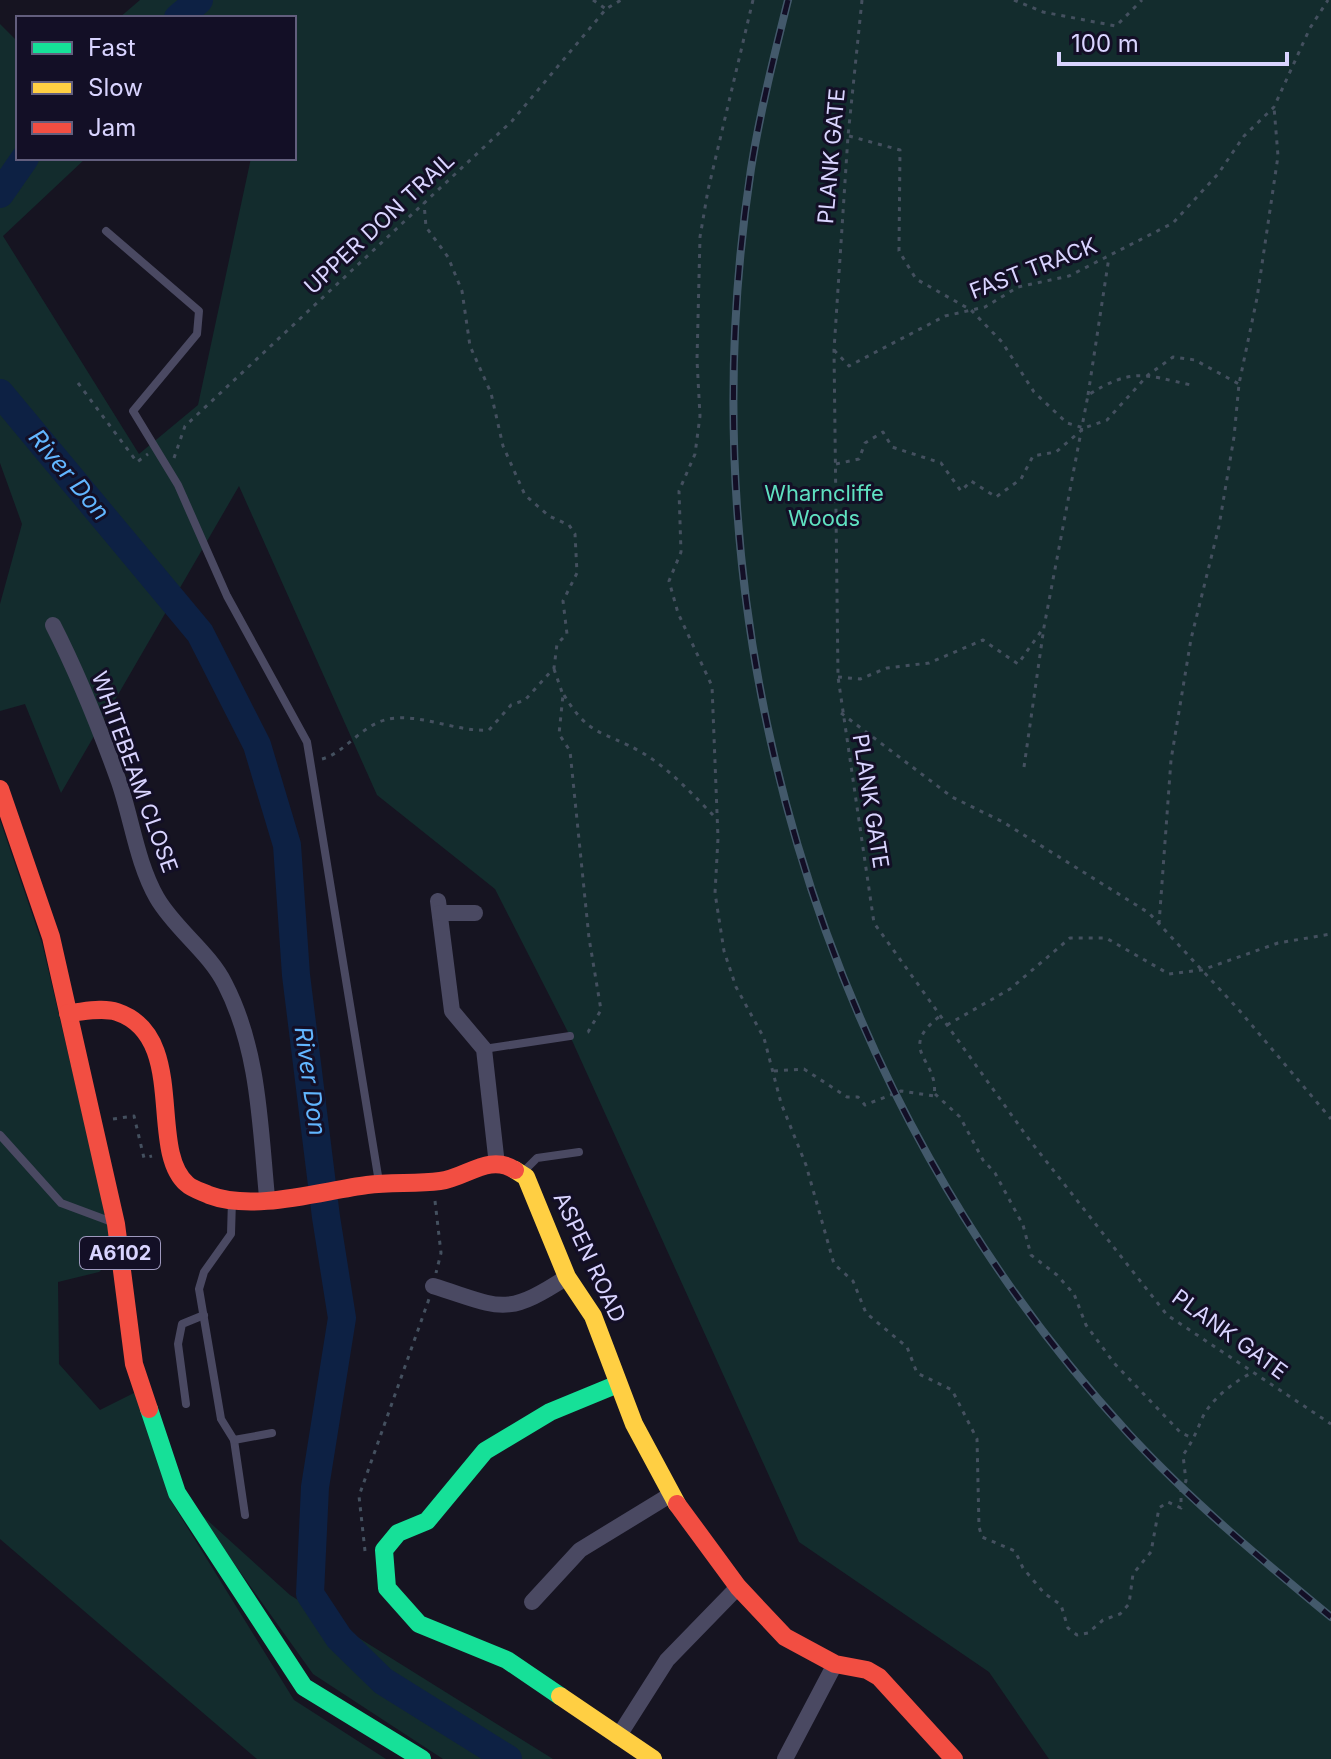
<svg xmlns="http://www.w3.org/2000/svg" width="1331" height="1759" viewBox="0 0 1331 1759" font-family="Inter,sans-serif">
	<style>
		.green { fill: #132c2d }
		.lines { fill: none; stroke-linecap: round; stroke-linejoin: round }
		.river { stroke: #0d2144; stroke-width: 28 }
		.path { stroke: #44505f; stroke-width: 3; stroke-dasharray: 4 6; stroke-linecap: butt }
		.lane { stroke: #4a4962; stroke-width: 8 }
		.street { stroke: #4a4962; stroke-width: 16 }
		.fast { stroke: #16e098; stroke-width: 18 }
		.slow { stroke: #ffcf43; stroke-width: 18 }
		.jam { stroke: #f24e42; stroke-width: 18 }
		.rail-casing { stroke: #43596b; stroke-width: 8 }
		.rail { stroke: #130f26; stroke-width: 5; stroke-dasharray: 15; stroke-linecap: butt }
		.labels { text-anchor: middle; stroke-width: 6; stroke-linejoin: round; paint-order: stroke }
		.shield { fill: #130f26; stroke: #9e99be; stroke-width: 2 }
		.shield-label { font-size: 20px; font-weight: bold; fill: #d9d4ff }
		.street-label { font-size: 22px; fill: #d9d4ff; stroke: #130f26 }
		.park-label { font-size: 22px; fill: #5fe0c0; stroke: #130f26 }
		.water-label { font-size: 24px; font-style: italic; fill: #62b6ff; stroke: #130f26 }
	</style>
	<rect width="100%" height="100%" fill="#161421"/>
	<g class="green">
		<polygon points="140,0 1331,0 1331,1759 1049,1759 989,1672 799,1542 570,1036 495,889 377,795 239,486 61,793 25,704 0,711 0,604 22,524 0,463 0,24 18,42 18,158 86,158 3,236 139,454 198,405 251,158 294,158 294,18 119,18"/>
		<polygon points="0,820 42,943 116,1256 99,1272 58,1282 59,1364 100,1410 136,1392 171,1501 294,1700 386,1759 257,1759 0,1539"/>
		<polygon points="195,1509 290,1595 553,1759 443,1759 313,1674"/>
	</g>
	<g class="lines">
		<g class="river">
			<polyline points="178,18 199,0"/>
			<polyline points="0,194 25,158"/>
			<polyline points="0,393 200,633 257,745 287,845 296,975 326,1217 342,1318 315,1487 310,1594 339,1638 383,1681 508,1759"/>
		</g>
		<g class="path">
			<polyline points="593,0 606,9"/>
			<path d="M753,0L708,190L700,237L697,360L700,416L695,454L679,491L681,552L669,581L678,613L712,686L718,838L715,893L724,951L736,987L764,1038L781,1103L806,1165L834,1264L853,1281L866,1313L907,1347L917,1373L952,1390L977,1439L979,1527L982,1537L1015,1551L1023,1568L1044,1593L1061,1605L1068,1628L1077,1635L1088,1633L1103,1620L1120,1614L1129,1604L1133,1574L1151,1552L1159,1508L1168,1502L1181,1508V1491L1186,1481L1183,1455C1191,1444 1196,1433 1201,1421C1209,1400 1234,1382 1253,1372"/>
			<polyline points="862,0 848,136 834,350 838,677 874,923 1028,1138 1167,1315 1331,1424"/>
			<polyline points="1014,0 1043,12 1116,26 1142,0"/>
			<polyline points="849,136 900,150 899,251 916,279 971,310 1002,342 1034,392 1067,423 1084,428 1107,420 1148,375 1173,357 1195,360 1239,384"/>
			<polyline points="834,350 849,366 945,316 985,307 1018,287 1069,276 1173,223 1218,174 1244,136 1274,107 1310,28 1328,0"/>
			<polyline points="78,383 137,462 148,454"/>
			<polyline points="1088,395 1109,257"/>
			<polyline points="174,458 185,426 512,121 606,9 621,0"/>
			<polyline points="836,464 859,459 865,443 883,432 892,447 941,463 961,491 971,481 996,497 1021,479 1033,456 1056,452 1084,428"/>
			<polyline points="554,669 563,695 559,734 570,751 589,938 601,1010 588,1032 582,1034"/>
			<polyline points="838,677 860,679 887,668 929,663 983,640 1018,664 1042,630"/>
			<path d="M564,695C590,738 603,730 641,752C669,768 694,796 716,818"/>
			<polyline points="841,713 952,797 1003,822 1149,913 1239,1010 1331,1119"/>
			<path d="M322,759C348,752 363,720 396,718C427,716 458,732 489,730L511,705L525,700L554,668L557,644L567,634L563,601L577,573L575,534L569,525L549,516L525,495L503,446L491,393L470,346L462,291L448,257L426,227L424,203"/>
			<path d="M1024,767L1044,627L1088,395C1132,368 1142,374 1191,385"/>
			<polyline points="1159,924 1171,760 1191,639 1219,526 1234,437 1239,384 1257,298 1278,156 1274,107"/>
			<polyline points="947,1025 1010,989 1070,938 1106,938 1169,974 1202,970 1278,943 1331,934"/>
			<path d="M774,1071L804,1069L847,1097H858L865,1105L901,1091L934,1096C940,1059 895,1051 940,1016"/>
			<polyline points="935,1094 960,1117 983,1160 995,1173 1023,1225 1031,1255 1057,1275 1074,1294 1086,1325 1114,1363 1181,1433 1193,1438"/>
			<polyline points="113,1119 134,1116 144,1158 152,1156"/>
			<polyline points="435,1201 441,1253 436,1273"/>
			<polyline points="365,1551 359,1496 429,1299"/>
		</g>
		<g class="lane">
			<polyline points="106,231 199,311 197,334 133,411 178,485 227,596 307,742 379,1182"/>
			<polyline points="484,1049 570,1036"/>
			<polyline points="0,1135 61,1203 112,1222"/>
			<polyline points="521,1174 537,1158 579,1152"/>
			<polyline points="232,1200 231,1234 204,1272 199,1289 221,1419 234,1440 245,1515"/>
			<polyline points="186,1404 178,1344 182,1324 204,1315"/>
			<polyline points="234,1440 272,1433"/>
		</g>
		<g class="street">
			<path d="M53,625C79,676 100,729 119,782C132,820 137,863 157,898C175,929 209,952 225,984C259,1050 260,1125 267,1197"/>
			<polyline points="438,901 452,1011 484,1049 497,1165"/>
			<polyline points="440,913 475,913"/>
			<path d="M433,1286C501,1307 504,1318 567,1277"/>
			<polyline points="532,1602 580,1550 670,1495"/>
			<polyline points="618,1737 667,1660 738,1587"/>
			<polyline points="785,1759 835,1664"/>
		</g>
		<g class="fast">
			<polyline points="149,1409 177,1493 304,1687 422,1759"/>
			<polyline points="560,1696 507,1660 419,1624 387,1588 384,1550 398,1533 427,1521 485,1451 550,1412 618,1384"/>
		</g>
		<g class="slow">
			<polyline points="515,1170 526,1177 567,1277 593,1316 634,1424 677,1504"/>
			<polyline points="560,1696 653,1759"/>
		</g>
		<g class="jam">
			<polyline points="0,789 51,937 116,1224 134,1364 149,1409"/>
			<path d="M68,1013C83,1012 102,1007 117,1012C189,1036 147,1150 187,1184C192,1189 203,1192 209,1195C254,1212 321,1191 367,1185C391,1182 416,1184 440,1181C466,1178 489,1153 515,1170"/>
			<polyline points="677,1504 738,1587 785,1637 835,1664 867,1670 879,1677 954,1759"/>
		</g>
		<defs>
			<path id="rail" d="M788,0C774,56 760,112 751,169C682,622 818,1096 1129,1434C1191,1501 1261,1559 1331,1617"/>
		</defs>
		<use href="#rail" class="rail-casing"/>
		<use href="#rail" class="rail"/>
	</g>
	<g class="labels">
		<rect class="shield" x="80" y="1237" width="80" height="32" rx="6"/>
		<g class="shield-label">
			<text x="120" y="1260">A6102</text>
		</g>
		<g class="street-label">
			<text transform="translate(831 156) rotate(-85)" y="8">PLANK GATE</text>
			<text transform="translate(379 223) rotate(-43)" y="8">UPPER DON TRAIL</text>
			<text transform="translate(1033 268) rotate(-21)" y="8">FAST TRACK</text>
			<text transform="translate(135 772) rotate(70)" y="8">WHITEBEAM CLOSE</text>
			<text transform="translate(871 801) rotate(81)" y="8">PLANK GATE</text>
			<text transform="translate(590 1257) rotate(65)" y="8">ASPEN ROAD</text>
			<text transform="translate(1230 1334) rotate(36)" y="8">PLANK GATE</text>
		</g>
		<g class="park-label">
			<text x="824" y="501">Wharncliffe<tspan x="824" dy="25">Woods</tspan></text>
		</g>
		<g class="water-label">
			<text transform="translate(69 475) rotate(50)" y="8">River Don</text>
			<text transform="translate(310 1081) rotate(82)" y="8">River Don</text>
		</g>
	</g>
	<rect x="16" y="16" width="280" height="144" fill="#130f26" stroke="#625e7d" stroke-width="2"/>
	<rect x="32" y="42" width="40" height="12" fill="#16e098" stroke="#625e7d" stroke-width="2"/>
	<text x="88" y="56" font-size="24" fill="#d9d4ff">Fast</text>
	<rect x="32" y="82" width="40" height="12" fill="#ffcf43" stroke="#625e7d" stroke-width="2"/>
	<text x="88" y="96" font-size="24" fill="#d9d4ff">Slow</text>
	<rect x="32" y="122" width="40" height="12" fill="#f24e42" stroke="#625e7d" stroke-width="2"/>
	<text x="88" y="136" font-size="24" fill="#d9d4ff">Jam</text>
	<path d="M1059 52v12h228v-12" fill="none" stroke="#d9d4ff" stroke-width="4"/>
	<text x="1071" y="52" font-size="24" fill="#d9d4ff" stroke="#130f26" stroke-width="6" paint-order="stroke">100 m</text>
</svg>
